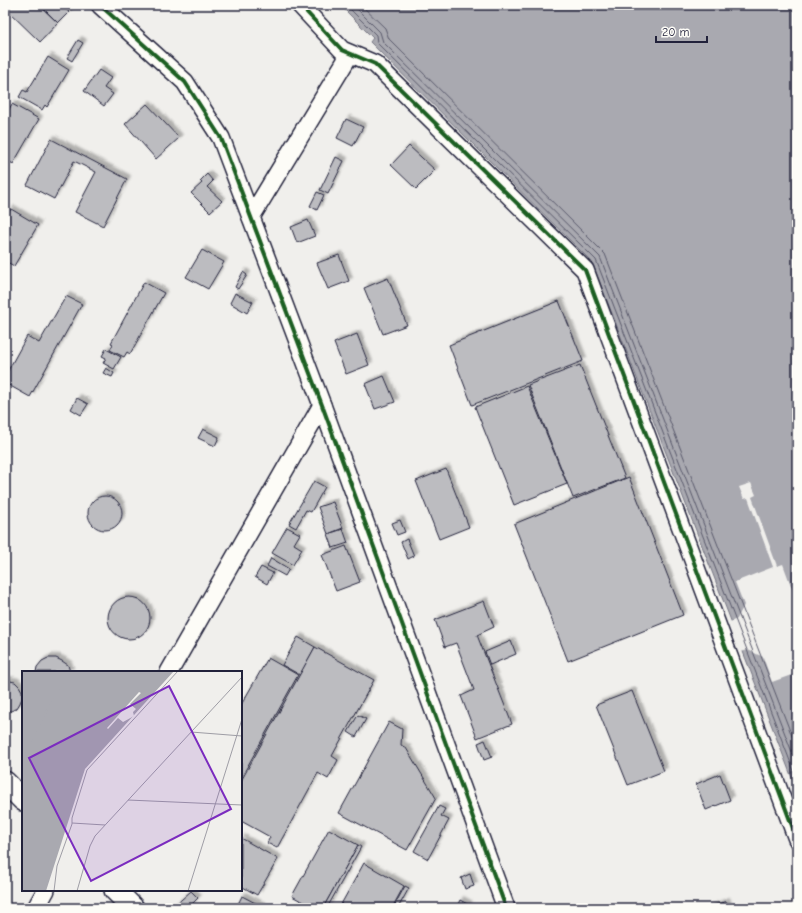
<svg xmlns="http://www.w3.org/2000/svg" width="802" height="913" viewBox="0 0 802 913" font-family="'Comic Neue',sans-serif">
	<style>
		.water { fill: #a9a9b0; stroke: #737381 }
		.pier { fill: #f0efec }
		.lines { fill: none; stroke-linecap: round; stroke-linejoin: round }
		.shore { stroke: #58586a; stroke-width: 1 }
		.building { fill: #bcbcc0; stroke: #22223b; filter: url(#shadow) }
		.minor-casing { stroke: #22223b; stroke-width: 20 }
		.major-casing { stroke: #22223b; stroke-width: 24 }
		.minor { stroke: #fdfcf7; stroke-width: 17 }
		.major { stroke: #fdfcf7; stroke-width: 21 }
		.cycleway-casing { stroke: #fdfcf7; stroke-width: 6 }
		.cycleway { stroke: #1b5e20; stroke-width: 4 }
		.inset-river { fill: none; stroke: #a9a9b0; stroke-width: 2 }
		.inset-road { fill: none; stroke: #9e9da5; stroke-width: 1 }
		.view { fill: #7b2cbf; fill-opacity: 0.15; stroke: #7b2cbf; stroke-width: 2 }
		.inset-edge { fill: none; stroke: #22223b; stroke-width: 2 }
	</style>
	<defs>
		<filter id="shadow"><feDropShadow dx="3.5" dy="-3.5" stdDeviation="1" flood-color="#0004"/></filter>
	</defs>
	<rect width="100%" height="100%" fill="#f0efec"/>
	<filter id="ink" filterUnits="userSpaceOnUse"><feTurbulence type="fractalNoise" baseFrequency=".025" numOctaves="2"/><feDisplacementMap in="SourceGraphic" scale="8" xChannelSelector="R" yChannelSelector="G"/><feConvolveMatrix kernelMatrix="1 2 1 2 8 2 1 2 1" color-interpolation-filters="sRGB"/></filter>
	<g filter="url(#ink)">
		<polygon class="water" points="340,5 797,5 797,791 592,262 370,42 373,38"/>
		<polygon class="pier" points="751,483 756,495 752,497 777,566 783,564 797,602 797,673 772,682 763,657 748,650 741,652 730,622 737,619 744,605 735,582 773,567 748,498 744,499 739,487"/>
		<g class="lines">
			<g class="shore">
				<polyline points="346,5 376,35 377,43 596,260 797,779"/>
				<polyline points="353,5 380,32 383,42 600,257 797,765"/>
				<polyline points="361,5 385,28 389,39 605,254 797,749"/>
			</g>
		</g>
		<g class="building">
			<polygon points="5,5 39,5 58,23 40,42 5,8"/>
			<polygon points="40,5 61,5 69,12 58,23"/>
			<polygon points="78,40 83,43 72,61 67,58"/>
			<polygon points="48,57 69,70 47,107 45,105 42,110 19,97 23,90 27,92"/>
			<polygon points="99,70 111,78 104,88 113,94 104,106 84,91"/>
			<polygon points="12,104 39,119 13,164 5,159 5,116"/>
			<polygon points="147,104 179,138 156,159 125,124"/>
			<polygon points="346,119 363,127 353,146 337,138"/>
			<polygon points="51,139 127,179 103,226 75,212 96,172 74,161 54,199 27,185"/>
			<polygon points="409,146 435,170 416,189 391,165"/>
			<polygon points="336,157 344,161 328,194 320,190"/>
			<polygon points="207,174 213,181 207,187 222,201 210,212 191,193 202,183 200,181"/>
			<polygon points="317,192 324,195 317,210 310,206"/>
			<polygon points="11,209 38,225 14,266 5,261 5,219"/>
			<polygon points="308,220 315,236 297,243 291,227"/>
			<polygon points="202,250 224,262 208,289 186,277"/>
			<polygon points="339,255 349,281 328,289 317,263"/>
			<polygon points="243,272 247,275 238,289 235,287"/>
			<polygon points="388,278 407,325 383,334 364,288"/>
			<polygon points="144,282 164,293 130,354 127,352 124,357 110,350 113,344 111,343"/>
			<polygon points="235,293 253,302 247,313 230,303"/>
			<polygon points="66,296 82,304 30,397 5,383 5,376 27,336 39,343"/>
			<polygon points="559,301 583,361 472,405 449,345"/>
			<polygon points="357,334 369,365 346,374 334,343"/>
			<polygon points="106,349 121,357 114,369 103,363 106,358 102,356"/>
			<polygon points="580,365 625,478 573,498 528,385"/>
			<polygon points="106,368 114,373 112,377 103,373"/>
			<polygon points="384,376 395,402 375,409 365,384"/>
			<polygon points="527,386 567,484 514,505 475,407"/>
			<polygon points="77,398 88,404 81,415 71,409"/>
			<polygon points="203,429 219,437 215,446 198,438"/>
			<polygon points="446,469 469,527 439,539 416,481"/>
			<polygon points="629,477 683,615 568,661 514,524"/>
			<polygon points="314,481 325,487 311,512 306,510 296,528 289,524"/>
			<circle cx="105" cy="513" r="17"/>
			<polygon points="333,502 343,528 328,534 318,507"/>
			<polygon points="400,520 405,532 397,535 392,523"/>
			<polygon points="287,527 300,534 294,544 302,549 293,565 272,553"/>
			<polygon points="343,529 348,543 333,548 328,534"/>
			<polygon points="407,539 414,556 408,559 401,542"/>
			<polygon points="346,546 360,582 336,591 322,555"/>
			<polygon points="271,558 289,569 285,576 267,566"/>
			<polygon points="261,567 273,573 267,584 255,577"/>
			<circle cx="129" cy="618" r="21"/>
			<polygon points="484,601 494,627 477,635 512,724 477,738 461,696 474,690 456,643 445,647 435,620"/>
			<polygon points="298,637 315,647 300,675 282,665"/>
			<polygon points="511,641 516,654 490,665 485,652"/>
			<polygon points="315,647 374,680 332,756 338,760 328,779 318,773 277,848 267,843 270,837 241,821 241,781"/>
			<polygon points="48,658 56,658 62,661 68,665 70,672 36,672 37,667 42,661"/>
			<polygon points="268,658 298,675 241,778 241,705"/>
			<polygon points="5,680 15,682 19,686 22,691 22,698 20,703 17,708 11,711 5,711"/>
			<polygon points="632,691 664,771 628,785 596,705"/>
			<polygon points="358,715 366,719 356,737 348,732"/>
			<polygon points="389,722 402,729 401,745 406,748 436,798 407,850 339,813"/>
			<polygon points="485,740 492,757 484,760 478,743"/>
			<polygon points="720,774 730,800 706,810 696,784"/>
			<polygon points="439,806 445,809 441,816 449,820 428,859 414,851"/>
			<polygon points="329,829 358,845 323,908 314,908 292,896"/>
			<polygon points="241,838 278,859 257,895 241,886"/>
			<polygon points="358,845 361,847 327,908 323,908"/>
			<polygon points="364,863 404,886 392,908 339,908"/>
			<polygon points="470,874 474,886 465,889 461,878"/>
			<polygon points="405,886 409,888 398,908 393,908"/>
			<polygon points="191,891 198,898 188,908 172,908"/>
			<polygon points="242,896 263,907 263,908 236,908"/>
			<polygon points="460,900 469,905 467,908 456,908"/>
			<polygon points="726,901 728,908 709,908"/>
		</g>
		<g class="lines">
			<defs>
				<g id="minor">
					<polyline points="100,5 185,82 221,138 322,405 506,908"/>
					<polyline points="300,5 342,50 375,64 585,270 797,839"/>
					<polyline points="251,217 350,54"/>
					<polyline points="169,672 322,405"/>
					<polyline points="36,908 46,890"/>
				</g>
				<g id="major">
					<polyline points="5,782 23,800"/>
					<polyline points="115,890 133,908"/>
				</g>
			</defs>
			<use href="#minor" class="minor-casing"/>
			<use href="#major" class="major-casing"/>
			<use href="#minor" class="minor"/>
			<use href="#major" class="major"/>
			<defs>
				<g id="cycleway">
					<polyline points="100,5 185,82 221,138 322,405 506,908"/>
					<polyline points="300,5 342,50 375,64 585,270 797,839"/>
				</g>
			</defs>
			<use href="#cycleway" class="cycleway-casing"/>
			<use href="#cycleway" class="cycleway"/>
		</g>
	</g>
	<g transform="translate(22 671)">
		<rect width="220" height="220" fill="#f0efec"/>
		<path d="M0,0H152L63,98L24,220H0Z" fill="#a9a9b0"/>
		<path d="M117,21L119,22L108,33L114,38L111,41L112,45L101,51L96,47L86,58L85,57Z" fill="#f0efec"/>
		<path class="inset-river" d="M0,86L25,39L51,0"/>
		<path class="inset-road" d="M169,61L220,65M106,129L220,134M50,152L83,154M32,220L35,195L50,153V147L65,99L156,0M55,220L68,175L73,165L220,6M166,220L220,48"/>
		<path class="view" d="M147,15L209,138L69,210L7,87Z"/>
		<rect width="220" height="220" class="inset-edge"/>
	</g>
	<rect width="802" height="913" fill="none" stroke="#fdfcf7" stroke-width="20"/>
	<rect x="10" y="10" width="782" height="893" fill="none" stroke="#22223b" stroke-width="1.5" filter="url(#ink)"/>
	<path d="M656 36v6h51v-6" fill="none" stroke="#22223b" stroke-width="2"/>
	<text x="662" y="36" font-size="12" fill="#22223b" stroke="#fdfcf7" stroke-width="3" paint-order="stroke">20 m</text>
</svg>
